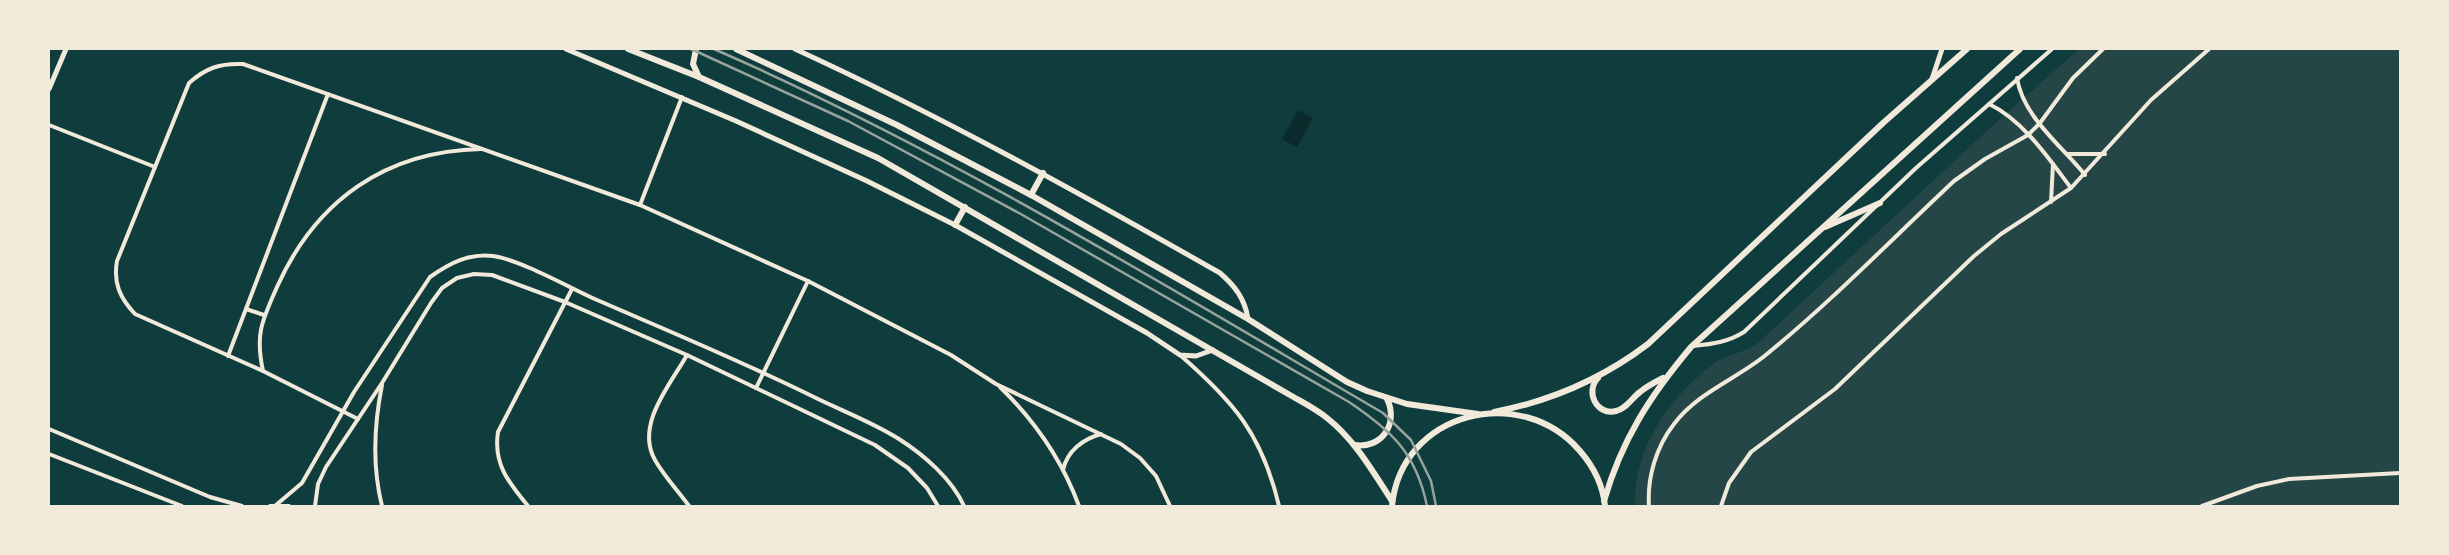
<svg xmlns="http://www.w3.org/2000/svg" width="2449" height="555" viewBox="0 0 2449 555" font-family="'Roboto Condensed',sans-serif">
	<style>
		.green { fill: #244646 }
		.water { fill: #0a2a2b }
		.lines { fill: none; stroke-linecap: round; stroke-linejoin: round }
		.minor { stroke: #f1e9da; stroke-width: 4 }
		.tertiary { stroke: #f1e9da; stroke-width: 5 }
		.primary { stroke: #f1e9da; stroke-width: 6 }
		.rail { stroke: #97a49c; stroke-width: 2.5 }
	</style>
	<rect width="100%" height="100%" fill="#0f3d3e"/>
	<path class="green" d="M2079,49H2400V506H1635C1633,448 1670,396 1716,362C1729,353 1745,353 1758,343L1989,129Z"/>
	<polygon class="water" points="1298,110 1313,118 1297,147 1282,139"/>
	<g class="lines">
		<g class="minor">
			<path d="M2017,78C2023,117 2062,146 2085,175"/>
			<path d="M1989,104C2023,120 2049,159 2071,188"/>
			<polyline points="49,125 155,167"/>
			<polyline points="2068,154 2105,154"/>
			<polyline points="2051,202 2053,164"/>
			<polyline points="640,205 682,97"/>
			<polyline points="246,309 264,315"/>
			<path d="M1693,346C1713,344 1728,342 1744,332L1916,168L2052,49"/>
			<path d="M687,355C670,385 635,425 655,460C664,476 678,491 689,506"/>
			<path d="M1180,355C1234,402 1262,434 1279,506"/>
			<polyline points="228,356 328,94"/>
			<path d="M263,371C255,334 262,321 277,287C316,200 386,151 481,149"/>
			<path d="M1000,387C1035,421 1062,460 1079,506"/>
			<polyline points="756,388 808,281"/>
			<path d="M358,419L263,371L135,314C120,298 113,283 117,261L189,83C206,68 220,63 243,64L640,205L808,281L951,355L996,384L1121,444L1140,458L1156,476L1170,506"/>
			<polyline points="49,429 210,497 242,506"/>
			<polyline points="49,454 182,506"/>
			<path d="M1063,470C1067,451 1083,439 1101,434"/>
			<path d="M276,505L302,483L354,392L430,277C450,263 469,253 493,256C521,260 570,288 597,300C671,332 746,363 818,399C845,412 874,423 899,439C924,455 952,479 964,506"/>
			<polyline points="270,506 289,506"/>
			<polyline points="315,506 318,484 326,467 382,383 431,303 442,288 457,278 474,274 492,275 565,302 687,355 875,445 908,468 927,488 938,506"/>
			<path d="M382,506C372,466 374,425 382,385"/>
			<path d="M528,506C509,483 493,464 498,432L572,289"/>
			<path d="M1649,506C1647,478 1656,447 1674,424C1698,392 1737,379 1767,354C1833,300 1892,239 1954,181L1985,159L2028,135L2040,123L2073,78L2103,49"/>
			<polyline points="1721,506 1729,483 1751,452 1835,389 1974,256 2001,234 2071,188 2151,100 2209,49"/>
			<polyline points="2202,506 2257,486 2289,479 2400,473"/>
		</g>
		<g class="tertiary">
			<polyline points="566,49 736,121 867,181 955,225 1147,333 1180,355 1196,356 1213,350"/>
			<path d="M795,49C941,116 1081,194 1220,273C1235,286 1245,299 1248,319"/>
			<polyline points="1932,79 1942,49"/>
			<polyline points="49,89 66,49"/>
		</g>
		<g class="primary">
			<path d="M628,49L699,77L878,158L1290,395C1302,402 1316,409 1327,418C1355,440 1373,472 1392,501"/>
			<polyline points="696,49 693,64 699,77"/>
			<polyline points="736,49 897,125 1031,195 1248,319 1347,382 1367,391 1407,404 1478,414"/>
			<polyline points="1031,195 1043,173"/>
			<polyline points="955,225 965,207"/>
			<polyline points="1825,227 1880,203"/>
			<path d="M1598,378C1585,391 1596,416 1616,411C1626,409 1632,398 1640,392C1647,386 1655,382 1663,378"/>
			<path d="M1494,412C1551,401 1602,379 1648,344L1883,123L1967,49"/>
			<path d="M1355,445C1382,449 1399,423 1387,399"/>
			<path d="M1604,501C1622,439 1650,396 1691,347L2020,49"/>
			<path d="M1392,506C1401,412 1521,382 1580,451C1593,466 1603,486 1605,506"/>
		</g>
		<g class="rail">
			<path d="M691,49L848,121L1019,213L1349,402C1392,431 1416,453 1427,506"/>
			<path d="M714,49C947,151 1164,285 1383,413L1411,440L1431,481L1436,506"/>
		</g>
	</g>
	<rect width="2449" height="555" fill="none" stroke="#f1e9da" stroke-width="100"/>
</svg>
